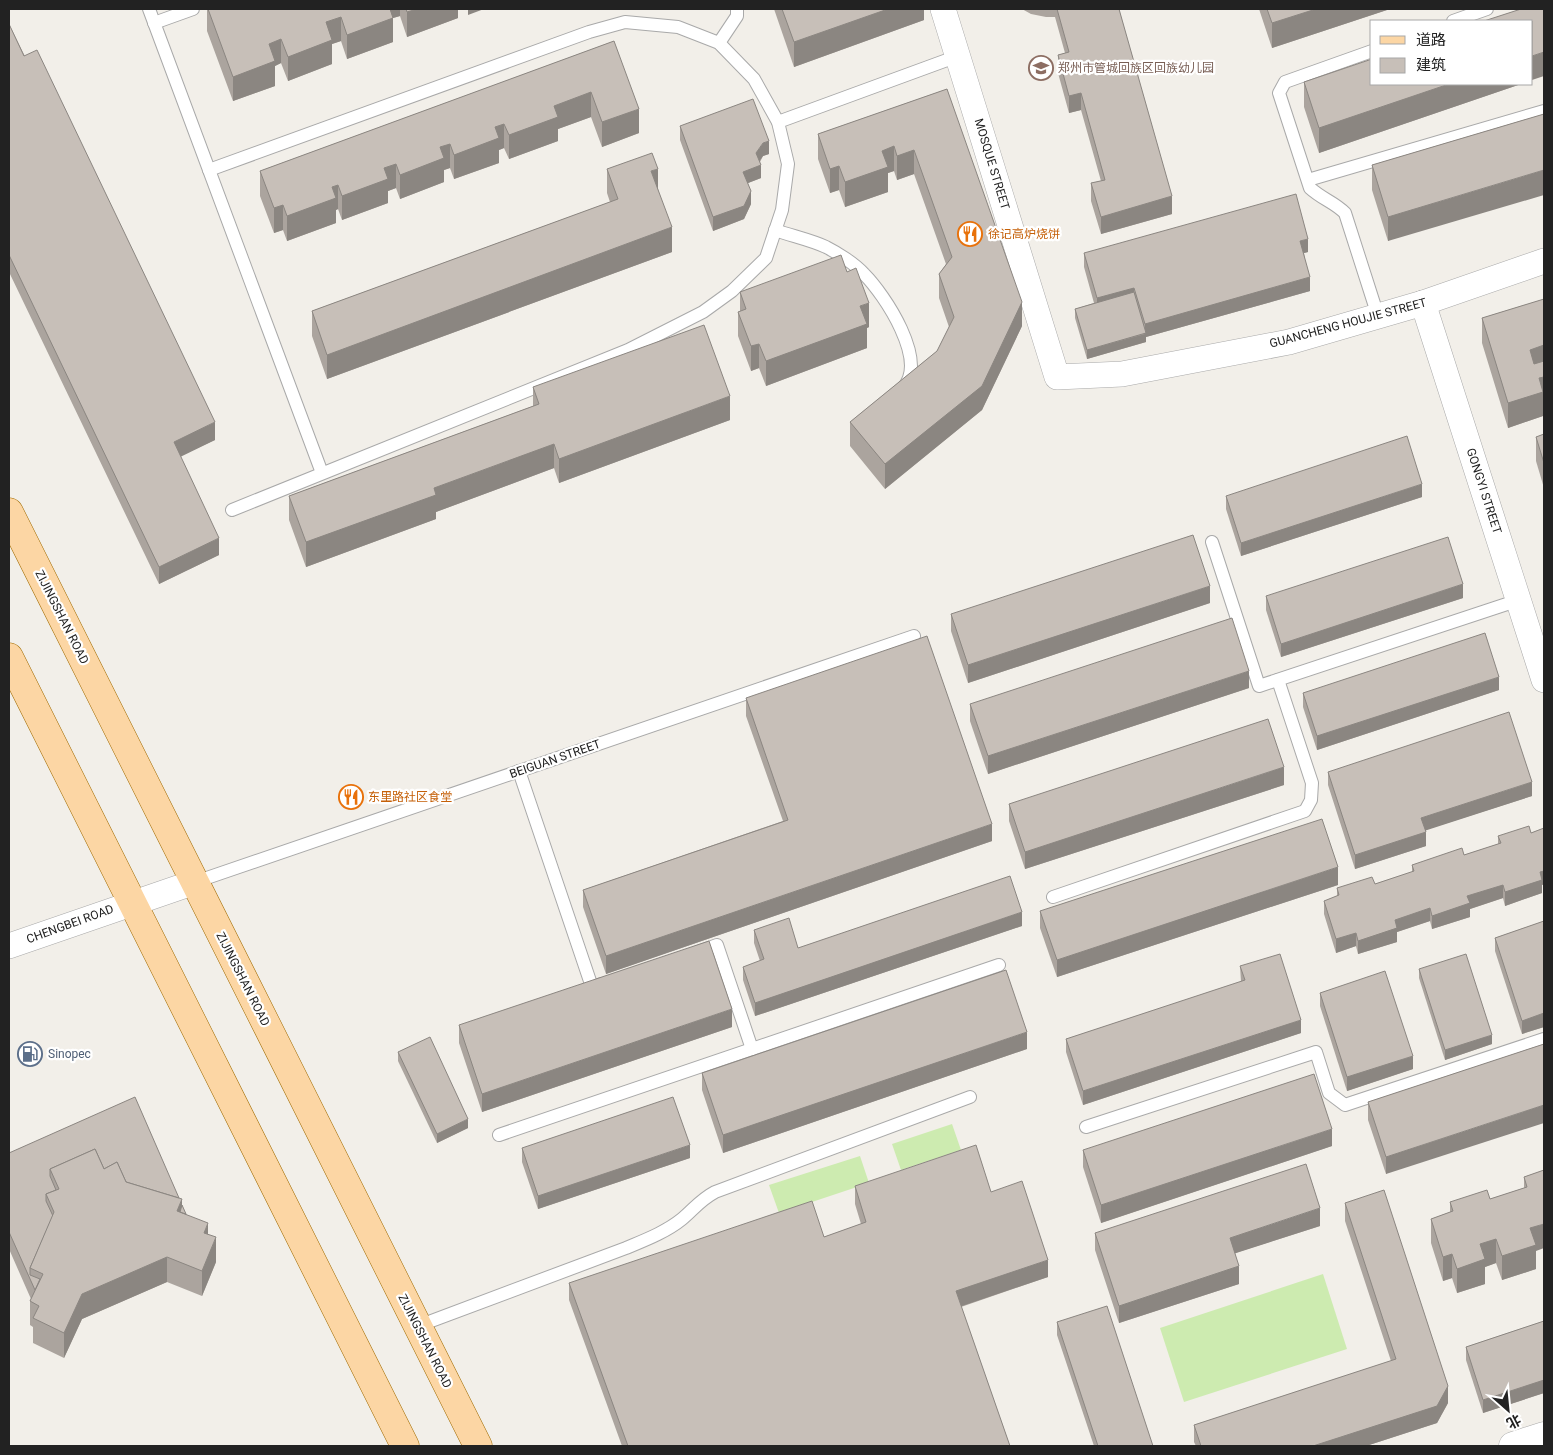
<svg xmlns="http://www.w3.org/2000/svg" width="1553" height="1455" viewBox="0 0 1553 1455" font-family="Roboto,'Noto Sans SC',sans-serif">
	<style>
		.grass { fill: #cdebb0 }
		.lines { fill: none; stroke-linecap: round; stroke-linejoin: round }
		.service-casing { stroke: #a9a9a9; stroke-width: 14 }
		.minor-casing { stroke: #a9a9a9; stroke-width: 26 }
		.tertiary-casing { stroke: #a9a9a9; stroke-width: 29 }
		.primary-casing { stroke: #a06b00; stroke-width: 29 }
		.service { stroke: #fff; stroke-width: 12 }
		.minor { stroke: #fff; stroke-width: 25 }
		.tertiary { stroke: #fff; stroke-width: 28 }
		.primary { stroke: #fcd6a4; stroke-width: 28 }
		.wall { fill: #aba49e }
		.shaded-wall { fill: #8b8681 }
		.building { fill: #c7bfb8; stroke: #8b8681 }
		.labels { text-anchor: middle; stroke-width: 4.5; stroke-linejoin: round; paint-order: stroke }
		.education-label { font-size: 12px; fill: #785e54; stroke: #fff; text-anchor: start }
		.street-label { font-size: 12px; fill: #222; stroke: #fff }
		.food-label { font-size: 12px; fill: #c56008; stroke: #fff; text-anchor: start }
		.service-label { font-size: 12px; fill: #4e5e75; stroke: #fff; text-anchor: start }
	</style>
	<rect width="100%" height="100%" fill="#f2efe9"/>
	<g class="grass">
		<polygon points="952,1124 961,1150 901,1170 892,1144"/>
		<polygon points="860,1156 869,1183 779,1213 769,1185"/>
		<polygon points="1323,1274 1347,1349 1184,1402 1160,1328"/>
	</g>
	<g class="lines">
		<defs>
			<g id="service">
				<polyline points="149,9 322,473"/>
				<polyline points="1453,21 1487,9"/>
				<polyline points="154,23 193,9"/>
				<polyline points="719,43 737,16 737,9"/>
				<path d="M1372,51L1285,82L1279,93L1310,188C1322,199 1334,202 1345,213L1378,316"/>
				<polyline points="778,122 958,56"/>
				<polyline points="209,170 589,32 625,22 678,27 719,43 754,79 778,122 788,164 782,210 766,258 732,291 703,312 628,350 232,510"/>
				<polyline points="1308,180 1544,111"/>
				<path d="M775,230C792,236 811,240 826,247C838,253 855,264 864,274C884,294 930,362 902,389"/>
				<polyline points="1212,542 1259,686 1519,600"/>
				<polyline points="519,771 592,987 602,984"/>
				<polyline points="195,882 914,636"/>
				<polyline points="1053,897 1305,811 1311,800 1312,783 1278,680"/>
				<polyline points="695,953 717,945 752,1049"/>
				<polyline points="1086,1127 1316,1052 1329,1093 1345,1105 1544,1039"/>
				<polyline points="499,1135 999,965"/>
				<path d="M418,1326L626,1248C645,1240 666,1232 682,1219C694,1209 700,1200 715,1192L970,1097"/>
			</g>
			<g id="minor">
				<polyline points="943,9 1057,377 1122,374 1289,342 1423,303 1544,261"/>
				<polyline points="1423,303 1544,680"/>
				<polyline points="9,946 195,882"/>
			</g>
			<polyline id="tertiary" points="1513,1446 1544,1436"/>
			<g id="primary">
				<polyline points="9,512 478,1446"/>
				<polyline points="9,657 405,1446"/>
			</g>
		</defs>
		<use href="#service" class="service-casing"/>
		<use href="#minor" class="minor-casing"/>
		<use href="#tertiary" class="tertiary-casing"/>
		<use href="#primary" class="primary-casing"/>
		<use href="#service" class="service"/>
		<use href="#minor" class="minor"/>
		<use href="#tertiary" class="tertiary"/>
		<use href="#primary" class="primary"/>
	</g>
	<g class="wall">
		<polygon points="207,9 458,9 458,18 407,37 400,16 393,18 393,42 347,59 341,41 332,44 332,64 288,81 281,63 275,66 275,86 233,101 207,31"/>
		<polygon points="774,9 924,9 924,20 794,67"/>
		<polygon points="1022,9 1119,9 1172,214 1101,234 1091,201 1091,183 1101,181 1081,110 1069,113 1058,73 1058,55 1065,53 1055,17 1046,17 1031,14"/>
		<polygon points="1259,9 1390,9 1272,48"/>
		<polygon points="9,24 215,440 180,456 219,555 159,584 9,272"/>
		<polygon points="614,41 639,133 602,147 591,117 558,129 558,141 509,159 504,148 499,150 499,163 454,179 450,168 444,170 444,182 400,199 396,188 388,191 388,203 342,220 338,209 336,210 336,223 287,241 283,230 274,233 260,196 260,171"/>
		<polygon points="1304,82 1372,84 1521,84 1319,153 1304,107"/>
		<polygon points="947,89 1022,326 982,410 885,489 850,446 850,422 937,351 949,327 939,298 939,274 946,264 914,174 897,180 894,171 888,173 888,192 845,207 839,190 830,193 818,159 818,134"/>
		<polygon points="1544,114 1388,241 1372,190 1372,165"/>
		<polygon points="680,126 769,154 763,156 760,162 761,178 748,183 751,204 744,219 713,231 680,140"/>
		<polygon points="607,169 658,189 672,252 327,379 312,336 312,311 610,202 607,193"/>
		<polygon points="1308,252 1304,253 1310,291 1146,337 1146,342 1087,359 1075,318 1075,309 1094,303 1084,267 1084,253"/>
		<polygon points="740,292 869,327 867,328 867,348 766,386 759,368 751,371 738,336 738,312 740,311"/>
		<polygon points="1544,299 1544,401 1543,401 1543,416 1508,428 1482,343 1482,318"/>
		<polygon points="533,387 730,420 559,483 554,468 436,512 436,519 306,567 289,520 289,496 533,406"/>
		<polygon points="1544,434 1544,488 1536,461 1536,437"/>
		<polygon points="1226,496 1422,497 1241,556 1226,509"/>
		<polygon points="1266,596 1463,598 1281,657 1266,610"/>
		<polygon points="1210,603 968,683 951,631 951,614"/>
		<polygon points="1249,688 988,774 970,721 970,704"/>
		<polygon points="1499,690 1317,750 1303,707 1303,693"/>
		<polygon points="746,698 992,841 606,974 583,907 583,890 783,821 746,716"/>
		<polygon points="1328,772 1532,796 1425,830 1426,846 1355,869 1328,785"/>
		<polygon points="1284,785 1025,869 1009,821 1009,804"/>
		<polygon points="1544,828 1544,884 1542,885 1542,893 1505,906 1503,898 1470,909 1470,917 1432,929 1430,921 1397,932 1397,942 1358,954 1356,946 1336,953 1324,914 1324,901 1337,896 1337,888 1375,884 1412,872 1412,865 1464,855 1498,844 1498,836 1531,833"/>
		<polygon points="1338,885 1057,977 1040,928 1040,911"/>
		<polygon points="1544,921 1544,1027 1522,1034 1495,951 1495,938"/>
		<polygon points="1022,926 755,1016 743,980 743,967 760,961 754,943 754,930 798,948"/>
		<polygon points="1240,966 1301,1033 1083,1105 1066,1052 1066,1039 1241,982"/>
		<polygon points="1419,969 1492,1044 1445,1060 1419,978"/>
		<polygon points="1320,993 1413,1069 1347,1091 1320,1006"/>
		<polygon points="459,1025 732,1027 482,1112 459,1043"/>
		<polygon points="1544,1044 1386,1174 1368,1120 1368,1102"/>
		<polygon points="1027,1049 723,1153 702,1090 702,1073"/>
		<polygon points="398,1052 468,1128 437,1143 398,1061"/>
		<polygon points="1332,1146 1101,1223 1083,1167 1083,1150"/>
		<polygon points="522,1148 690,1158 538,1209 522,1162"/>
		<polygon points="9,1153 182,1205 186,1214 208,1234 216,1262 202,1296 167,1282 82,1319 64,1358 33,1343 33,1327 30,1325 30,1301 31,1299 9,1249"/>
		<polygon points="1544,1170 1536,1251 1536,1269 1502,1280 1496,1263 1485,1267 1485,1284 1457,1293 1452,1278 1443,1281 1431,1243 1431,1219 1450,1212 1450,1202 1490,1199 1524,1188 1524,1177"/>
		<polygon points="855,1186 991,1192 1048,1277 961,1307 1010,1446 622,1446 569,1300 569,1283 824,1237 861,1224 855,1204"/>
		<polygon points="1345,1203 1448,1403 1437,1423 1366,1446 1196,1446 1194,1442 1194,1425 1391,1361 1345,1221"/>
		<polygon points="1320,1226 1235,1253 1239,1284 1119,1323 1095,1250 1095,1233"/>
		<polygon points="1544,1321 1544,1393 1483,1413 1466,1360 1466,1347"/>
		<polygon points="1057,1322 1153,1446 1094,1446 1057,1335"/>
	</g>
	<g class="shaded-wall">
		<polygon points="385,9 400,9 400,16 393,18 393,42 347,59 347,35"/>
		<polygon points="417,9 458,9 458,18 407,37 407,12"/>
		<polygon points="468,9 484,9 468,15"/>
		<polygon points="888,9 924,9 924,20 794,67 794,42"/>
		<polygon points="1316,9 1390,9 1272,48 1272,23"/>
		<polygon points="341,17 341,41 332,44 332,64 288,81 288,57 326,22"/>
		<polygon points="281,39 281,63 275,66 275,86 233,101 233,77 269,44"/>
		<polygon points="1544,52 1544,76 1532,80 1532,56"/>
		<polygon points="1449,84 1521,84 1319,153 1319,128"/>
		<polygon points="591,92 591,117 558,129 558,141 509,159 509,135 554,106"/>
		<polygon points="1081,93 1081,110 1069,113 1069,96"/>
		<polygon points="639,109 639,133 602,147 602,122"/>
		<polygon points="504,124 504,148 499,150 499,163 454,179 454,155 495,127"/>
		<polygon points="769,141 769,154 763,156 756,166 756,153 763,143"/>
		<polygon points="450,144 450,168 444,170 444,182 400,199 400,175 440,147"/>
		<polygon points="894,146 894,171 888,173 888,192 845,207 845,182 882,151"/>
		<polygon points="914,150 914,174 897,180 897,156"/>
		<polygon points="396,164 396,188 388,191 388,203 342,220 342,196 384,168"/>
		<polygon points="761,165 761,178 743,185 743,172"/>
		<polygon points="839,166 839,190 830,193 830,169"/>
		<polygon points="658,169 658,193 651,171"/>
		<polygon points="1544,170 1544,195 1388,241 1388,217"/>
		<polygon points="338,185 338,209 336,210 336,223 287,241 287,216 332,187"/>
		<polygon points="751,191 751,204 744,219 713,231 713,217"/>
		<polygon points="1172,196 1172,214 1101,234 1101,217"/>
		<polygon points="283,205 283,230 274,233 274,208"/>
		<polygon points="672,227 672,252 327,379 327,355"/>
		<polygon points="1308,239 1308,252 1300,254 1300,241"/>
		<polygon points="1310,277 1310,291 1146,337 1146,342 1087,359 1087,350 1145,334 1145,324"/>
		<polygon points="1134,288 1134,301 1097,312 1097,298"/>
		<polygon points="1022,302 1022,326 982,410 885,489 885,464"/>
		<polygon points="869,303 869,327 867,328 867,348 766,386 766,361 860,306"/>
		<polygon points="759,344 759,368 751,371 751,346"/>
		<polygon points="1544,345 1544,370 1530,374 1530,350"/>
		<polygon points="1544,377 1544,401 1543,401 1543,416 1508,428 1508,403 1539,378"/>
		<polygon points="730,396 730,420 559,483 559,459"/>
		<polygon points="215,422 215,440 174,460 174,442"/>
		<polygon points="554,444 554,468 436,512 436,519 306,567 306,542 434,488"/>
		<polygon points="1422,484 1422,497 1241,556 1241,543"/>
		<polygon points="219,538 219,555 159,584 159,567"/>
		<polygon points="1463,584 1463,598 1281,657 1281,644"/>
		<polygon points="1210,586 1210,603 968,683 968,665"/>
		<polygon points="1249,671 1249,688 988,774 988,756"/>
		<polygon points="1499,677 1499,690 1317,750 1317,736"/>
		<polygon points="1284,767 1284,785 1025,869 1025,852"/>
		<polygon points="1532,782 1532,796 1421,832 1421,818"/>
		<polygon points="992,824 992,841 606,974 606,956"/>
		<polygon points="1426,832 1426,846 1355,869 1355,855"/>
		<polygon points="1338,867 1338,885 1057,977 1057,960"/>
		<polygon points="1544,871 1544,884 1542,885 1542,893 1505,906 1505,892 1540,872"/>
		<polygon points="1503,885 1503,898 1470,909 1470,917 1432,929 1432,916 1467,896"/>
		<polygon points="1430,908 1430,921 1397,932 1397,942 1358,954 1358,941 1395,920"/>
		<polygon points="1022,912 1022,926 755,1016 755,1003"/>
		<polygon points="1356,933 1356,946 1336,953 1336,939"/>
		<polygon points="732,1009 732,1027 482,1112 482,1094"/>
		<polygon points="1544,1013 1544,1027 1522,1034 1522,1021"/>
		<polygon points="1301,1020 1301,1033 1083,1105 1083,1091"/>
		<polygon points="1027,1032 1027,1049 723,1153 723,1135"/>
		<polygon points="1492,1035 1492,1044 1445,1060 1445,1050"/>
		<polygon points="1413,1056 1413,1069 1347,1091 1347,1077"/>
		<polygon points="1544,1105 1544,1123 1386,1174 1386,1157"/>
		<polygon points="468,1119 468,1128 437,1143 437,1134"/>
		<polygon points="1332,1129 1332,1146 1101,1223 1101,1205"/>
		<polygon points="690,1145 690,1158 538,1209 538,1196"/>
		<polygon points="182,1199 182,1219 177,1211"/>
		<polygon points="1320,1208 1320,1226 1230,1255 1230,1238"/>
		<polygon points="208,1223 208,1247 204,1233"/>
		<polygon points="1544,1224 1544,1248 1536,1251 1536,1269 1502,1280 1502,1256 1530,1228"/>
		<polygon points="216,1237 216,1262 202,1296 202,1271"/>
		<polygon points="1496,1239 1496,1263 1485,1267 1485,1284 1457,1293 1457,1269 1480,1244"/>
		<polygon points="1452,1254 1452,1278 1443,1281 1443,1257"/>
		<polygon points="167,1257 167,1282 82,1319 64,1358 64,1333 82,1294"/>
		<polygon points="1048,1260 1048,1277 956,1308 956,1291"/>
		<polygon points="1239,1266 1239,1284 1119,1323 1119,1306"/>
		<polygon points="1544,1380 1544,1393 1483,1413 1483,1400"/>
		<polygon points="1448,1386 1448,1403 1437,1423 1366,1446 1313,1446"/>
	</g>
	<g class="building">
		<polygon points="208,9 390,9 393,18 347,35 341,17 326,22 332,40 288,57 281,39 269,44 275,61 233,77"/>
		<polygon points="406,9 417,9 407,12"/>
		<polygon points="782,9 888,9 794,42"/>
		<polygon points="1057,9 1119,9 1172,196 1101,217 1091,183 1105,180 1081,93 1069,96 1058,55 1069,52"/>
		<polygon points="1267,9 1316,9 1272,23"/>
		<polygon points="1521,9 1544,9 1544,52 1532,56 1532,21 1484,21"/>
		<polygon points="9,24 24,56 37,50 215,422 174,442 219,538 159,567 9,255"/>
		<polygon points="614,41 639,109 602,122 591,92 554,106 558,117 509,135 504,124 495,127 499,138 454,155 450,144 440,147 444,158 400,175 396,164 384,168 388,179 342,196 338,185 332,187 336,198 287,216 283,205 274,208 260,171"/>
		<polygon points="1372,59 1372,84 1449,84 1319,128 1304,82"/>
		<polygon points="947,89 1022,302 982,386 885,464 850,422 937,351 954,317 939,274 952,257 914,150 897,156 894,146 882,151 888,167 845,182 839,166 830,169 818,134"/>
		<polygon points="753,99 769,141 763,143 756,153 761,165 743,172 751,191 744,206 713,217 680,126"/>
		<polygon points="1544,114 1544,170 1388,217 1372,165"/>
		<polygon points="652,153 658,169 651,171 672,227 327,355 312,311 618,199 607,169"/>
		<polygon points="1296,194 1308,239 1300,241 1310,277 1145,324 1134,288 1097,298 1084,253"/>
		<polygon points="841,255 847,272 856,268 869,303 860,306 867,324 766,361 759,344 751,346 738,312 746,309 740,292"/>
		<polygon points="1134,292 1146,333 1087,350 1075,309"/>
		<polygon points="1544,299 1544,345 1530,350 1534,364 1544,361 1544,377 1539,378 1543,392 1508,403 1482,318"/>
		<polygon points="704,325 730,396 559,459 554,444 434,488 436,495 306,542 289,496 539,404 533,387"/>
		<polygon points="1544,434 1544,463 1536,437"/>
		<polygon points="1407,436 1422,484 1241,543 1226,496"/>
		<polygon points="1193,535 1210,586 968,665 951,614"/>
		<polygon points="1448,537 1463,584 1281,644 1266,596"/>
		<polygon points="1232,618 1249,671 988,756 970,704"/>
		<polygon points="1485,633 1499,677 1317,736 1303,693"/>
		<polygon points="927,636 992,824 606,956 583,890 788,820 746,698"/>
		<polygon points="1509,712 1532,782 1421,818 1426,832 1355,855 1328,772"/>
		<polygon points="1268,719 1284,767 1025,852 1009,804"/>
		<polygon points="1322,819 1338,867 1057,960 1040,911"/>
		<polygon points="1529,826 1531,833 1544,828 1544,871 1540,872 1542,880 1505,892 1503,885 1467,896 1470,903 1432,916 1430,908 1395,920 1397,928 1358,941 1356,933 1336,939 1324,901 1339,895 1337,888 1372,877 1375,884 1414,871 1412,865 1462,848 1464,855 1501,843 1498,836"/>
		<polygon points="1010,876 1022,912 755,1003 743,967 764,959 754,930 789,918 798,948"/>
		<polygon points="1544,921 1544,1013 1522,1021 1495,938"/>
		<polygon points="709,941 732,1009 482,1094 459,1025"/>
		<polygon points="1280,954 1301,1020 1083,1091 1066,1039 1245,980 1240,966"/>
		<polygon points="1466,954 1492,1035 1445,1050 1419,969"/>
		<polygon points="1006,970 1027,1032 723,1135 702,1073"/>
		<polygon points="1385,971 1413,1056 1347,1077 1320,993"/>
		<polygon points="430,1037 468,1119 437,1134 398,1052"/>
		<polygon points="1544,1044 1544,1105 1386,1157 1368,1102"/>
		<polygon points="1314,1074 1332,1129 1101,1205 1083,1150"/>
		<polygon points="135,1097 179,1198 126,1182 117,1162 104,1169 95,1149 50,1169 50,1176 56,1190 46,1194 46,1201 53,1216 30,1268 30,1275 40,1279 35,1290 9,1232 9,1153"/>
		<polygon points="673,1097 690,1145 538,1196 522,1148"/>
		<polygon points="976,1145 991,1192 1022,1181 1048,1260 956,1291 1010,1446 628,1446 569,1283 812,1201 824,1237 866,1222 855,1186"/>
		<polygon points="95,1149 104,1169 117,1162 126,1182 182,1199 177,1211 208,1223 204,1233 216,1237 202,1271 167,1257 82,1294 64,1333 33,1318 39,1306 30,1301 43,1274 30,1268 54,1212 46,1194 59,1189 50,1169"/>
		<polygon points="1306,1164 1320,1208 1230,1238 1239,1266 1119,1306 1095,1233"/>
		<polygon points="1544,1170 1544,1224 1530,1228 1536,1245 1502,1256 1496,1239 1480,1244 1485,1259 1457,1269 1452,1254 1443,1257 1431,1219 1453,1211 1450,1202 1487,1190 1490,1199 1527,1187 1524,1177"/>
		<polygon points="1384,1190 1448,1386 1437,1406 1313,1446 1201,1446 1194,1425 1396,1359 1345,1203"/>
		<polygon points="182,1205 186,1214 180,1212"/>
		<polygon points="1107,1306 1153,1446 1098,1446 1057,1322"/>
		<polygon points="1544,1321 1544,1380 1483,1400 1466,1347"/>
	</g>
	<defs>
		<symbol id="school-ring" viewBox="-11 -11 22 22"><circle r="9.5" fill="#fff" stroke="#8d6e63" stroke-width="1.5"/><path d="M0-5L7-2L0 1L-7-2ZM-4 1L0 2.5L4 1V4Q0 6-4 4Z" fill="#8d6e63"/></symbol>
		<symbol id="restaurant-ring" viewBox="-11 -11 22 22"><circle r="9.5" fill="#fff" stroke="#e8710a" stroke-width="1.5"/><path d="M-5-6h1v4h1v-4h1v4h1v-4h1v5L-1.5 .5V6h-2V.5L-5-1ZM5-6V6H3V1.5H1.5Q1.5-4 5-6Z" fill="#e8710a"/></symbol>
		<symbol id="fuel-ring" viewBox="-11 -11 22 22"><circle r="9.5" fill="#fff" stroke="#5c6f8a" stroke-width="1.5"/><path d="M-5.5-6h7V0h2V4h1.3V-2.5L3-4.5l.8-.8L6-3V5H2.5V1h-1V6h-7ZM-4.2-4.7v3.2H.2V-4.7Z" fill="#5c6f8a"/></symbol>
	</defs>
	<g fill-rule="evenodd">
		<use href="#school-ring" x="1027" y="54" width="28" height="28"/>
		<use href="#restaurant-ring" x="956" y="220" width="28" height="28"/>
		<use href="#restaurant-ring" x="337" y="783" width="28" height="28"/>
		<use href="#fuel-ring" x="16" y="1040" width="28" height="28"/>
	</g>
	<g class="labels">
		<g class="education-label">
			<text x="1058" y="72">郑州市管城回族区回族幼儿园</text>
		</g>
		<g class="street-label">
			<text transform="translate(992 164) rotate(73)" y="4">MOSQUE STREET</text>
			<text transform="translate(1348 323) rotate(-15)" y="4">GUANCHENG HOUJIE STREET</text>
			<text transform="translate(1484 491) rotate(72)" y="4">GONGYI STREET</text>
			<text transform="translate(62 617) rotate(63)" y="4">ZIJINGSHAN ROAD</text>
			<text transform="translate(555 759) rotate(-19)" y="4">BEIGUAN STREET</text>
			<text transform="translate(70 924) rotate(-20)" y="4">CHENGBEI ROAD</text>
			<text transform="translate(243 979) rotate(63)" y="4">ZIJINGSHAN ROAD</text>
			<text transform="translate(425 1341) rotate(63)" y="4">ZIJINGSHAN ROAD</text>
		</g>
		<g class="food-label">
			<text x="988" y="238">徐记高炉烧饼</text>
			<text x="368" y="801">东里路社区食堂</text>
		</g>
		<g class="service-label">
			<text x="48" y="1058">Sinopec</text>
		</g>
	</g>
	<rect width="1553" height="1455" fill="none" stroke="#222222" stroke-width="20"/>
	<rect x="1370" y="20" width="162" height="65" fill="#ffffff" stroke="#a7a7a7"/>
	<rect x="1380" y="36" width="25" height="8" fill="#fcd6a4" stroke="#a7a7a7"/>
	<text x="1416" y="45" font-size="15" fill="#222222">道路</text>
	<rect x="1380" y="58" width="25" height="15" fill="#c7bfb8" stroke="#a7a7a7"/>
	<text x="1416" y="70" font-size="15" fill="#222222">建筑</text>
	<g transform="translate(1508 1410) rotate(153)" stroke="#ffffff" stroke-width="4" paint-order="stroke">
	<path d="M0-4L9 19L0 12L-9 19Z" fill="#222222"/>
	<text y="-8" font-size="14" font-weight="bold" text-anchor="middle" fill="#222222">北</text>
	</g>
</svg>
